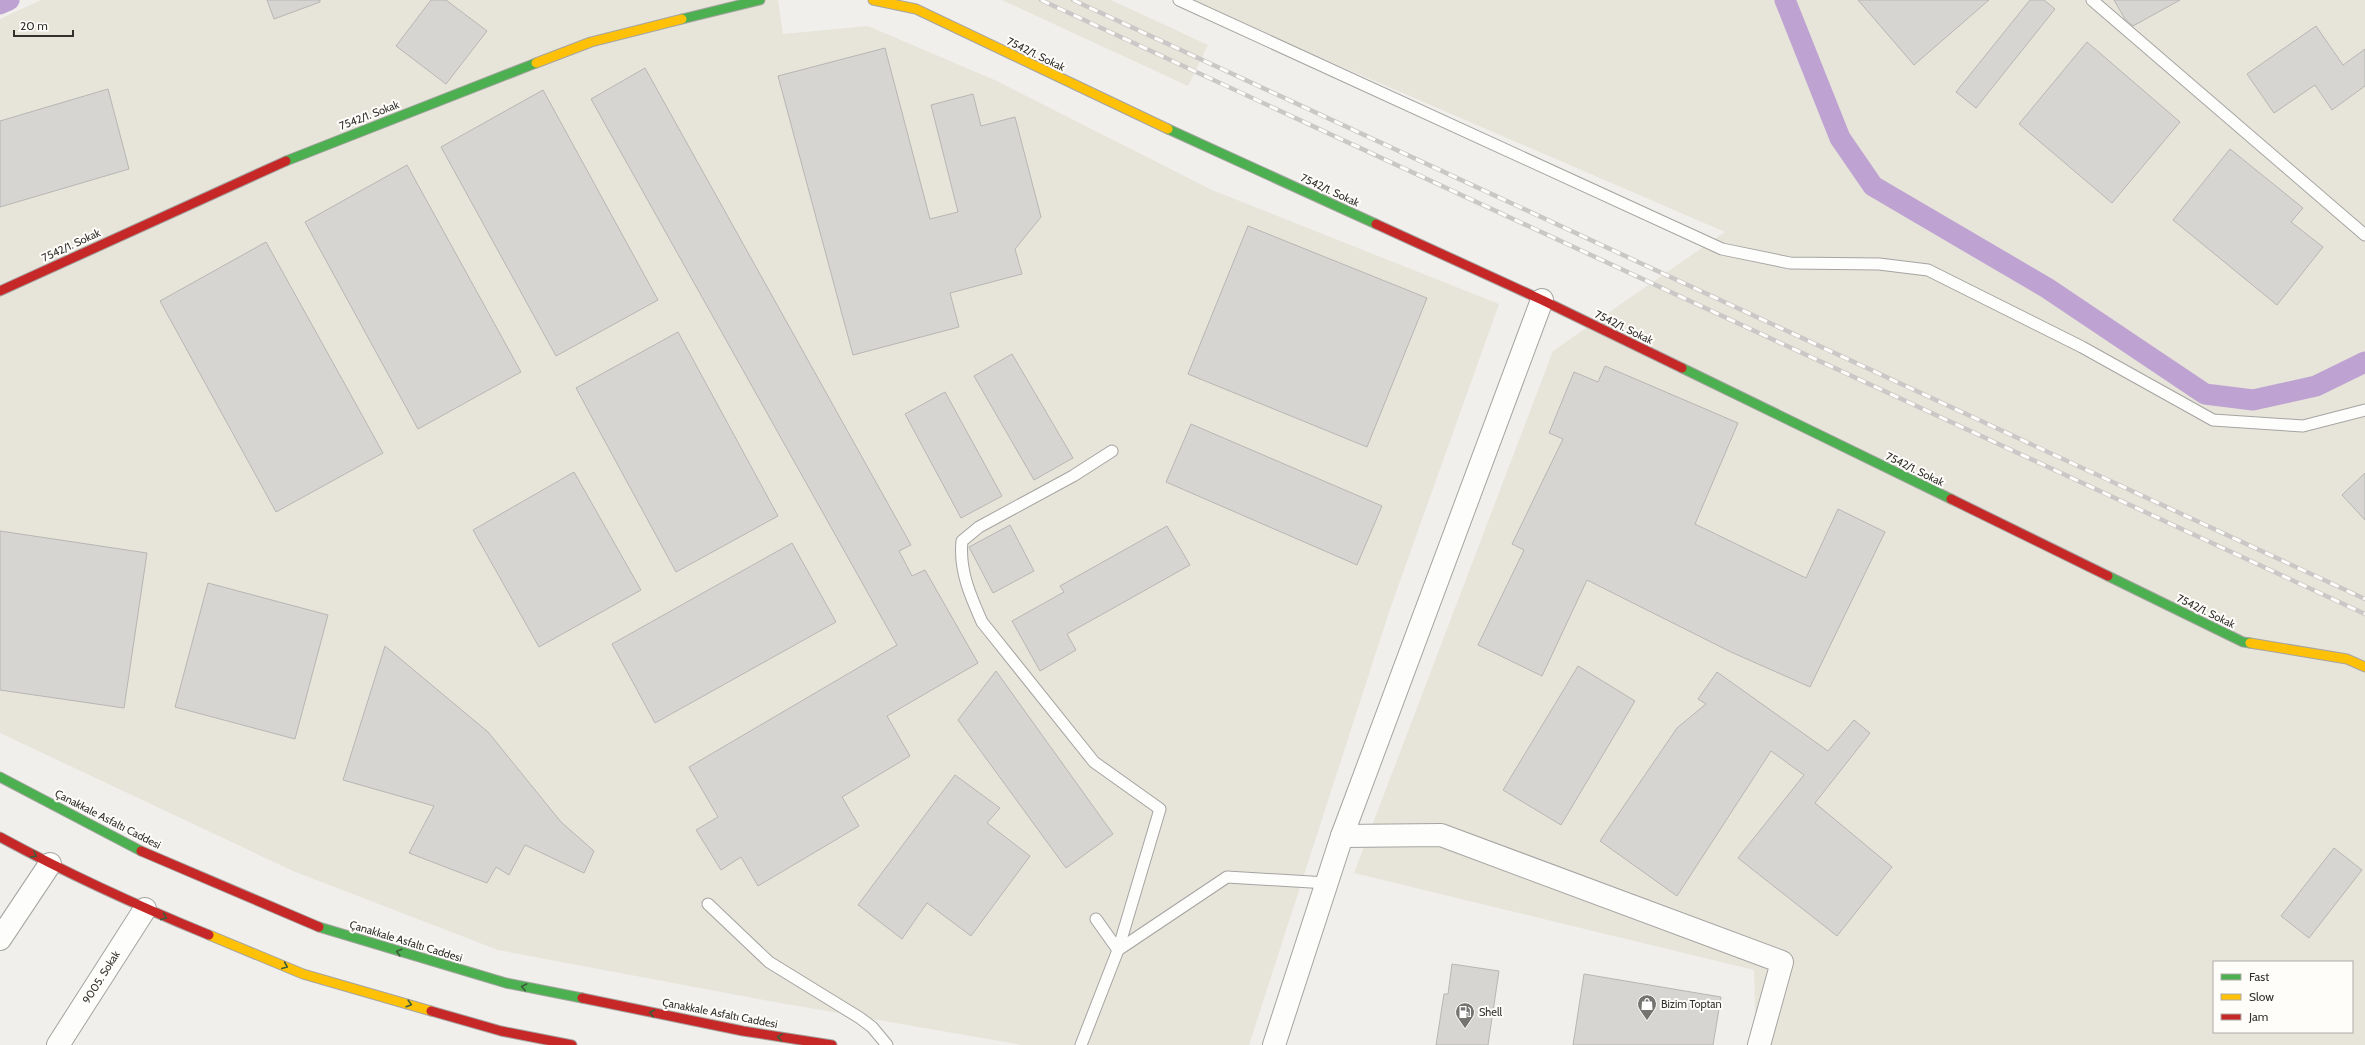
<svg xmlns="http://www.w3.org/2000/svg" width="2365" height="1045" viewBox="0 0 2365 1045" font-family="Cabin,sans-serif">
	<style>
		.built { fill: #e7e4da; fill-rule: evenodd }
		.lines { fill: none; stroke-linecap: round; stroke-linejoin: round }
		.canal { stroke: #bea3d2; stroke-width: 21 }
		.building { fill: #d6d5d2; stroke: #b7b6b3 }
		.lane-casing { stroke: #a5a4a1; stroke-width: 13 }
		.street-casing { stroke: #a5a4a1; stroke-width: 24 }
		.fast-casing { stroke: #a5a4a1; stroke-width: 11 }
		.slow-casing { stroke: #a5a4a1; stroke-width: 11 }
		.jam-casing { stroke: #a5a4a1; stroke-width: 11 }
		.lane { stroke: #fdfdfc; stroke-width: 11 }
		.street { stroke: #fdfdfc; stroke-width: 22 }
		.fast { stroke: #4caf50; stroke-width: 9 }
		.slow { stroke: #ffc107; stroke-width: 9 }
		.jam { stroke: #c62828; stroke-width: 9 }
		.rail-casing { stroke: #c9c8c7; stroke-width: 4.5 }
		.rail { stroke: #fffdfa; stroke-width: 3; stroke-dasharray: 9; stroke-linecap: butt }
		.oneway { stroke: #3c5d3a }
		.labels { text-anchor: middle; stroke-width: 4; stroke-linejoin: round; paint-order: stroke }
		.street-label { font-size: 11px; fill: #33312e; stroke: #fffdfa }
		.poi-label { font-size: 11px; fill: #33312e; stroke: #fffdfa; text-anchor: start }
	</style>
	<rect width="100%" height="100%" fill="#f0efeb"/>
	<g class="built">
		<polygon points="41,0 778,0 783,34 868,26 997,81 1212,190 1499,304 1390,609 1249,1045 1022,1045 769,1001 498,950 293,871 0,733 0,19"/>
		<polygon points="1002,0 1111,0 1208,45 1188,86"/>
		<path d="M1187,0H2365V1045H1756L1754,970L1354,873L1553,351L1725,232ZM2214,962H2352V1032H2214Z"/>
	</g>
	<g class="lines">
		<g class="canal">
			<polyline points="1785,0 1840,138 1873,186 2047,288 2205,394 2253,400 2316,386 2365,362"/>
			<polyline points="0,4 9,0"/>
		</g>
	</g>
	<g class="building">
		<polygon points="267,0 320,0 320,2 274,19"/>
		<polygon points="431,0 446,0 487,31 446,84 396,46"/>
		<polygon points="1858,0 1989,0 1914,65"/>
		<polygon points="2030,0 2044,0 2055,9 1976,108 1956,92"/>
		<polygon points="2114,0 2180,0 2133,26 2125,19"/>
		<polygon points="2316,26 2343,65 2365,49 2365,86 2332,110 2315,85 2274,113 2247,74"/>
		<polygon points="2087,42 2180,122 2112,203 2019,124"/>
		<polygon points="885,48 930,219 958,212 931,105 973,94 981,126 1015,117 1041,217 1015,249 1022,274 950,293 959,327 853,355 778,76"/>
		<polygon points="645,68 911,545 899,551 912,576 925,570 978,663 887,716 910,756 842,797 859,826 758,886 741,857 721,870 696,830 718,817 689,767 897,645 591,99"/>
		<polygon points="108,89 129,169 0,207 0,121"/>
		<polygon points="543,90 658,300 556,356 441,147"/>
		<polygon points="2230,149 2303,208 2291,222 2323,247 2277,305 2173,220"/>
		<polygon points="407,165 521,372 418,429 305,222"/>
		<polygon points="1248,226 1427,298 1367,447 1188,374"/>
		<polygon points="266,242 383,453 276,512 160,301"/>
		<polygon points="678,332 778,516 676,572 576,388"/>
		<polygon points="1012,354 1073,458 1034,480 974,376"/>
		<polygon points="1605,366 1738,423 1695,524 1806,578 1838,509 1885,532 1810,687 1731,652 1587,580 1542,676 1478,645 1524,550 1512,544 1563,439 1549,433 1574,372 1598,382"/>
		<polygon points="945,392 1002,496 961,518 905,414"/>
		<polygon points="1191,424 1382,506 1357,565 1166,482"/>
		<polygon points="574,472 641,590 539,647 473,530"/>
		<polygon points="2365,473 2365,520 2342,495"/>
		<polygon points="1010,525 1034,571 993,593 969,547"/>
		<polygon points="1167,526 1190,565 1067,634 1076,650 1040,671 1012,621 1064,592 1060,586"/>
		<polygon points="0,531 147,553 124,708 0,690"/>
		<polygon points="792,543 836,622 655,723 612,644"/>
		<polygon points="208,583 328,615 295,739 175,707"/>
		<polygon points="385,646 488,732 561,822 594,851 584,873 525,845 509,875 496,867 487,883 409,853 434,806 343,780"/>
		<polygon points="1578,666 1635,701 1561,825 1503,790"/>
		<polygon points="996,671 1113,834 1066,868 958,720"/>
		<polygon points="1717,672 1828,751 1854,720 1870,733 1815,803 1892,867 1837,936 1738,858 1804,775 1771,751 1677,896 1600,841 1677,728 1706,704 1698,699"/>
		<polygon points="955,775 1000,808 987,823 1030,856 971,936 927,903 902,939 858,905"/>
		<polygon points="2334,848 2362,870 2309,938 2281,916"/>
		<polygon points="1452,964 1499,971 1488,1045 1436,1045 1444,994 1448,994"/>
		<polygon points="1584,974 1721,997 1713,1045 1573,1045"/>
	</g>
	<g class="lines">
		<defs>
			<g id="lane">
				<polyline points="1179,0 1722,249 1790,263 1879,264 1928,270 2082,347 2213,420 2303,426 2365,410"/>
				<polyline points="2092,0 2365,235"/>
				<polyline points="708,904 769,962 860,1018 872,1027 887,1045"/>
				<polyline points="1096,919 1118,950 1227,877 1327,883"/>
				<path d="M1081,1045L1118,950L1160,809L1094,762L982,622C970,595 959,570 962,541L979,527L1073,476L1112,451"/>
			</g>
			<g id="street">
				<polyline points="1342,836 1441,835 1782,962 1759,1045"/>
				<polyline points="0,939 50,864"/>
				<polyline points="58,1045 145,909"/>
				<polyline points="1274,1045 1342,836 1542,300"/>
			</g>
			<g id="fast">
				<polyline points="682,19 760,0"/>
				<polyline points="1168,129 1376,224"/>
				<polyline points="286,161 536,63"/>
				<polyline points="1682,368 1951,499"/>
				<polyline points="2108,576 2243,642 2250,643"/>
				<polyline points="0,777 141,851"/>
				<polyline points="319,927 506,983 582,998"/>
			</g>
			<g id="slow">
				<polyline points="873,0 916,9 1168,129"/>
				<polyline points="536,63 591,42 682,19"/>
				<polyline points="2250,643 2347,659 2365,667"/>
				<polyline points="209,935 303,974 431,1011"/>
			</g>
			<g id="jam">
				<polyline points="1376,224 1542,300 1682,368"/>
				<polyline points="0,291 286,161"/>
				<polyline points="1951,499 2108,576"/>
				<path d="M0,837C68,874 138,906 209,935"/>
				<polyline points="141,851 319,927"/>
				<polyline points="582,998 743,1031 832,1045"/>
				<polyline points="431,1011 501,1031 572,1045"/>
			</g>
		</defs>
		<use href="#lane" class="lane-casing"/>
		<use href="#street" class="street-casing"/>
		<use href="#fast" class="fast-casing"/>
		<use href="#slow" class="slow-casing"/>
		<use href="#jam" class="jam-casing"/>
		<use href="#lane" class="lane"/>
		<use href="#street" class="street"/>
		<use href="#fast" class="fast"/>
		<use href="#slow" class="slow"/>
		<use href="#jam" class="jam"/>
		<defs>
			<g id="rail">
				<polyline points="1041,0 2365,614"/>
				<polyline points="1073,0 2365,599"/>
			</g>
		</defs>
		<use href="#rail" class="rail-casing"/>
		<use href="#rail" class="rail"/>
	</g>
	<defs><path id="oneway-chevron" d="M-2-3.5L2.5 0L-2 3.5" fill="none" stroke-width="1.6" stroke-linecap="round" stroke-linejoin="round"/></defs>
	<g class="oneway">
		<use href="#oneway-chevron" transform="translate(34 855) rotate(29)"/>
		<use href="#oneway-chevron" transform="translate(164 917) rotate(23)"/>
		<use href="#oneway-chevron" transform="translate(399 952) rotate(-163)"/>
		<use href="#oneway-chevron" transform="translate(285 966) rotate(23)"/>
		<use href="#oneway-chevron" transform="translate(524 987) rotate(-169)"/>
		<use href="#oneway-chevron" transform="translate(409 1004) rotate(16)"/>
		<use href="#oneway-chevron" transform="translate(652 1013) rotate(-169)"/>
		<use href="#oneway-chevron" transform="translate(780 1037) rotate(-171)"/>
	</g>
	<defs>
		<symbol id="shop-pin" viewBox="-11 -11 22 30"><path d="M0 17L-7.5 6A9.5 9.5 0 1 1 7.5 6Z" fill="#757470" stroke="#fffdfa"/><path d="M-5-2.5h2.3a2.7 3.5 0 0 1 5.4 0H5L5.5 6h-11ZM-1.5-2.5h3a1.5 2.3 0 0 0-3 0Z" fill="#fff"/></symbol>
		<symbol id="fuel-pin" viewBox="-11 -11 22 30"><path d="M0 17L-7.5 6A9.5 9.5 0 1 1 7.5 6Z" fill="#757470" stroke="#fffdfa"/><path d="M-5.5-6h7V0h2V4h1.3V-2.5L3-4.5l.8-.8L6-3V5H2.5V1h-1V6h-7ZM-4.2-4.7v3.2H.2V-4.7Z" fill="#fff"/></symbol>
	</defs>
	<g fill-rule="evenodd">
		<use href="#shop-pin" x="1636" y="993" width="22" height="30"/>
		<use href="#fuel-pin" x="1454" y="1001" width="22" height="30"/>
	</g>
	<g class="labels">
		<g class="street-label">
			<text transform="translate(1036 54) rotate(26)" y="4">7542/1. Sokak</text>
			<text transform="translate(369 115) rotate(-21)" y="4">7542/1. Sokak</text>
			<text transform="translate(1330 190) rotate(25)" y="4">7542/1. Sokak</text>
			<text transform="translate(71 245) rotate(-25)" y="4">7542/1. Sokak</text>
			<text transform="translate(1624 327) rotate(26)" y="4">7542/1. Sokak</text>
			<text transform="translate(1915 469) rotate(26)" y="4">7542/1. Sokak</text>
			<text transform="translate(2206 611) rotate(26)" y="4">7542/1. Sokak</text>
			<text transform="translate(108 819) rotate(27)" y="4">Çanakkale Asfaltı Caddesi</text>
			<text transform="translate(406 941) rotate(17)" y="4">Çanakkale Asfaltı Caddesi</text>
			<text transform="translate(101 977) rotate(-58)" y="4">9005. Sokak</text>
			<text transform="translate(720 1013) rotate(11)" y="4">Çanakkale Asfaltı Caddesi</text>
		</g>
		<g class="poi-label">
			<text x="1661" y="1008">Bizim Toptan</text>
			<text x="1479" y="1016">Shell</text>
		</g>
	</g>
	<rect x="2213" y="961" width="140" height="72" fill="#fffdfa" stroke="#adaba8"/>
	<rect x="2221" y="974" width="20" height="6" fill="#4caf50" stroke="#adaba8"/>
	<text x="2249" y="981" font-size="12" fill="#33312e">Fast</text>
	<rect x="2221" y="994" width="20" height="6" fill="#ffc107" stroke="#adaba8"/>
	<text x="2249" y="1001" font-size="12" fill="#33312e">Slow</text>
	<rect x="2221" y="1014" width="20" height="6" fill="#c62828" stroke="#adaba8"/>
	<text x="2249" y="1021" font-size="12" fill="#33312e">Jam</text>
	<path d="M14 30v6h59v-6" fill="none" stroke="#33312e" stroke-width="2"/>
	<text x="20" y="30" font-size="12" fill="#33312e" stroke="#fffdfa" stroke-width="3" paint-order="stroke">20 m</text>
</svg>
